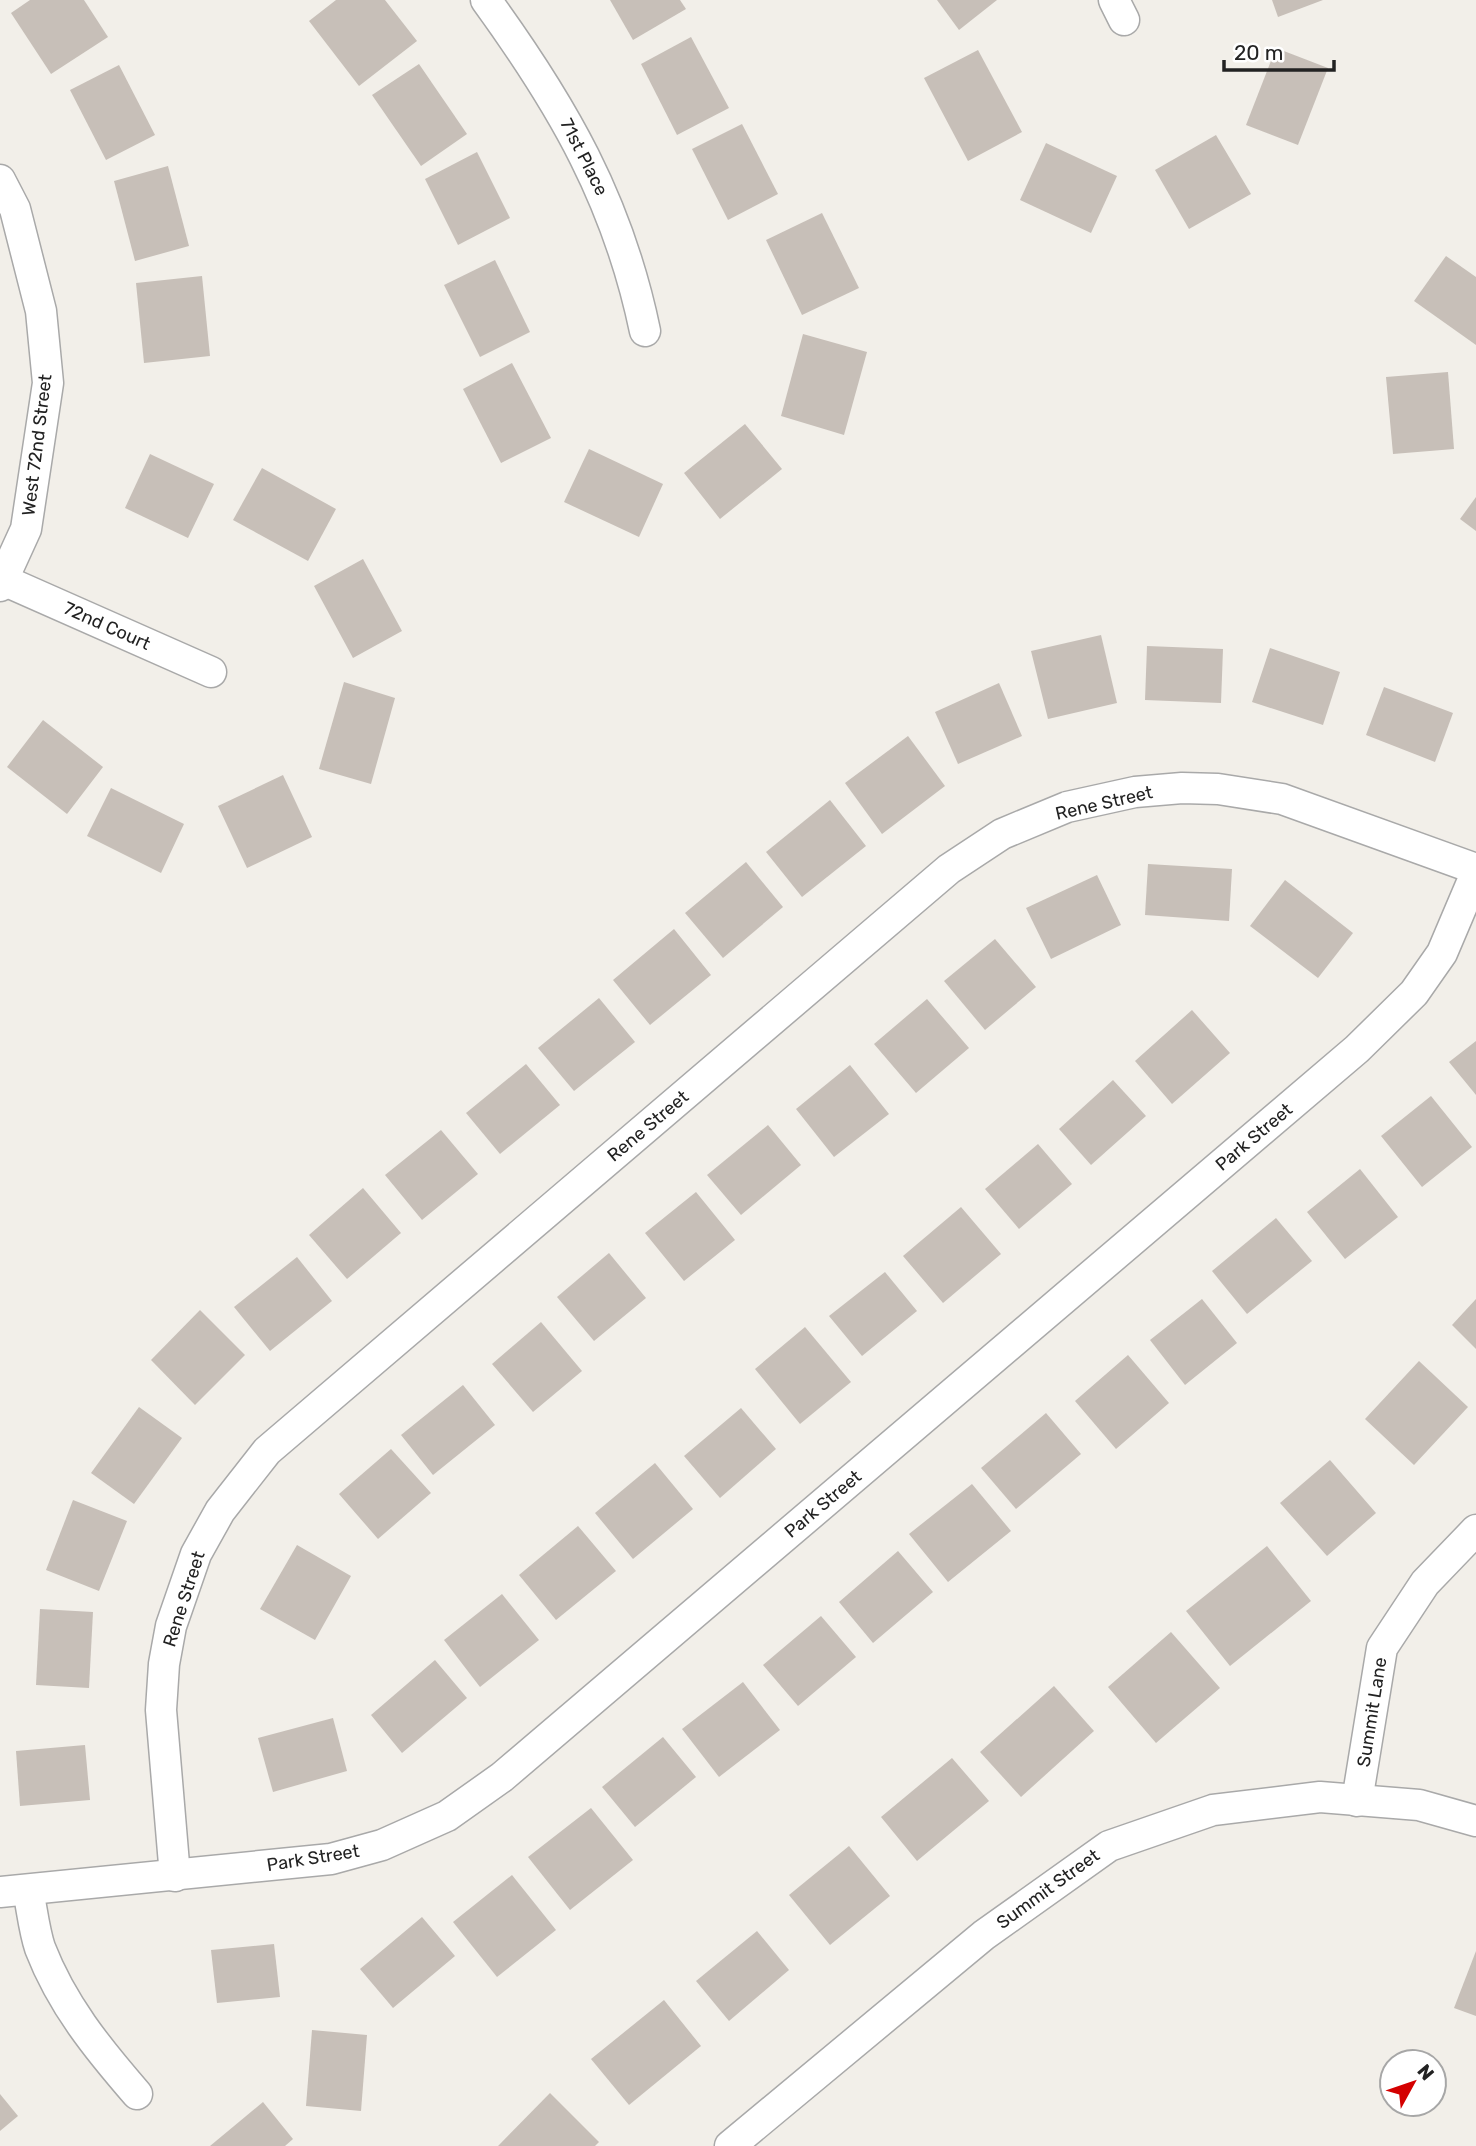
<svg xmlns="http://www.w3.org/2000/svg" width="1476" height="2146" viewBox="0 0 1476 2146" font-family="Rubik,sans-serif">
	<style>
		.building { fill: #c7bfb8 }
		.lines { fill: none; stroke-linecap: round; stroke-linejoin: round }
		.street-casing { stroke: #a9a9a9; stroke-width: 33 }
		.street { stroke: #fff; stroke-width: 30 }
		.labels { text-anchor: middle; stroke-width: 5; stroke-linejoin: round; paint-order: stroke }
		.street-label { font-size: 18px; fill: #222; stroke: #fff }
	</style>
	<rect width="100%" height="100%" fill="#f2efe9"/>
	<g class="building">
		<polygon points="30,0 84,0 108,37 51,74 11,13"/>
		<polygon points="336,0 385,0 417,41 359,86 309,21"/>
		<polygon points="610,0 680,0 686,9 633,40"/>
		<polygon points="937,0 997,0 959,30"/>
		<polygon points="1272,0 1323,0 1278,17"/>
		<polygon points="691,37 729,108 677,135 641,64"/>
		<polygon points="1276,48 1328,68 1298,145 1246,125"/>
		<polygon points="978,50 1022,132 968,161 924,78"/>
		<polygon points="419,64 467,134 421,166 372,95"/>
		<polygon points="119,65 155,135 106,160 70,90"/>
		<polygon points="742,124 778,194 728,220 692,149"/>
		<polygon points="1216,135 1251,194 1189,229 1155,170"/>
		<polygon points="1046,143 1117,176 1091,233 1020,200"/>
		<polygon points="477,152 510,218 458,245 425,179"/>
		<polygon points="168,166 189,246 135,261 114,181"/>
		<polygon points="822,213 859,288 802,315 766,240"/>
		<polygon points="1446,256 1476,277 1476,345 1414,301"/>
		<polygon points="495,260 530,332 480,357 444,285"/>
		<polygon points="202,276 210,356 144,363 136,283"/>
		<polygon points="803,334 867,352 844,435 781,416"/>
		<polygon points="512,363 551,438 501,463 463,389"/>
		<polygon points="1448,372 1454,449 1393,454 1386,377"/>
		<polygon points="745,424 782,469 720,519 684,473"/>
		<polygon points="589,449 663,484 639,537 564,502"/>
		<polygon points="150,454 214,484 188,538 125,508"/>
		<polygon points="262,468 336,509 308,561 233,520"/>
		<polygon points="1476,497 1476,531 1460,519"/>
		<polygon points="363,559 402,631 353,658 314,586"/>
		<polygon points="1101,635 1117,703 1048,719 1031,651"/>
		<polygon points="1147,646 1223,649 1221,703 1145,700"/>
		<polygon points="1270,648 1340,672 1323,725 1252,702"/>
		<polygon points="344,682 395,698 371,784 319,769"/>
		<polygon points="999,683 1022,736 958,764 935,712"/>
		<polygon points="1384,687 1453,713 1435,762 1366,735"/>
		<polygon points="43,720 103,767 67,814 7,767"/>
		<polygon points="908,736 945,786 882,834 845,783"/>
		<polygon points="283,775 312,837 247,868 218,806"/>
		<polygon points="111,788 184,824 161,873 87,836"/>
		<polygon points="830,800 866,846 802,897 766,852"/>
		<polygon points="746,862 783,907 723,958 685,913"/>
		<polygon points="1148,864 1232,869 1229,921 1145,915"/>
		<polygon points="1097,875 1121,925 1051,959 1026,908"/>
		<polygon points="1285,880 1353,933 1318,978 1250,926"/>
		<polygon points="674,929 711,975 650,1025 613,980"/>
		<polygon points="995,939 1036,987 985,1030 944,981"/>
		<polygon points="599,998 635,1042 574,1091 538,1048"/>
		<polygon points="927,999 969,1048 916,1093 874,1044"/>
		<polygon points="1192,1010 1230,1053 1172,1104 1135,1061"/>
		<polygon points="1476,1041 1476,1095 1449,1062"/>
		<polygon points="526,1064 560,1105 500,1154 466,1113"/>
		<polygon points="850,1065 889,1114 834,1157 796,1109"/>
		<polygon points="1113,1080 1146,1116 1091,1165 1059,1129"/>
		<polygon points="1431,1096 1472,1147 1422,1187 1381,1136"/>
		<polygon points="768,1125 801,1165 741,1215 707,1175"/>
		<polygon points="441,1130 478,1174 422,1220 385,1175"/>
		<polygon points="1038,1144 1072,1184 1019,1229 985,1189"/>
		<polygon points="1360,1169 1398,1217 1345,1259 1307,1212"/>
		<polygon points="363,1188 401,1233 347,1279 309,1235"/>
		<polygon points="696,1192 735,1240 684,1281 645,1233"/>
		<polygon points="961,1207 1001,1254 943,1303 903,1256"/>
		<polygon points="1276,1218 1312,1261 1247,1314 1212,1271"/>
		<polygon points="609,1253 646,1298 594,1341 557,1297"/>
		<polygon points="297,1257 332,1301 270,1351 234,1307"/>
		<polygon points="885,1272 917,1311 862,1356 829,1316"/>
		<polygon points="1202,1299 1237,1343 1185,1385 1150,1340"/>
		<polygon points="1476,1299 1476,1349 1452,1325"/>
		<polygon points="200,1310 245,1355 195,1405 151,1360"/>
		<polygon points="541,1322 582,1371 533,1412 492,1364"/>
		<polygon points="805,1327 851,1382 800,1424 755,1369"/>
		<polygon points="1128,1355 1169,1403 1116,1449 1075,1401"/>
		<polygon points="1419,1361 1468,1407 1414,1465 1365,1419"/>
		<polygon points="463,1385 495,1425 433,1475 401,1435"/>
		<polygon points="139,1407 182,1438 134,1504 91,1473"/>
		<polygon points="741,1408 776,1449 720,1498 684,1456"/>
		<polygon points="1046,1413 1081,1454 1016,1509 981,1468"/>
		<polygon points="391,1449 431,1493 378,1539 339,1494"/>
		<polygon points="1330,1460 1376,1513 1327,1556 1280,1503"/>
		<polygon points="655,1463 693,1509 633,1559 595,1513"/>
		<polygon points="972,1484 1011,1531 948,1582 909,1534"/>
		<polygon points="73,1500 127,1521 99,1591 46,1570"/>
		<polygon points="578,1526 616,1571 556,1620 519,1575"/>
		<polygon points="297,1545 351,1576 315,1640 260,1609"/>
		<polygon points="1267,1546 1311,1601 1230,1666 1186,1611"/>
		<polygon points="898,1551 933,1592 873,1643 839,1602"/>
		<polygon points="502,1594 539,1640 480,1687 444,1640"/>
		<polygon points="40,1609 93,1612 89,1688 36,1685"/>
		<polygon points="821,1616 856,1657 798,1706 763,1665"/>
		<polygon points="1171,1632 1220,1688 1156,1743 1108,1687"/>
		<polygon points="435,1660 467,1698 402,1753 371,1715"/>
		<polygon points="743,1682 780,1730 719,1777 682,1729"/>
		<polygon points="1054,1686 1094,1731 1021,1797 980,1752"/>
		<polygon points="333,1718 347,1771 273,1792 258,1738"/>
		<polygon points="663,1737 696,1777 635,1827 602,1787"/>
		<polygon points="85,1745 90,1800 20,1806 16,1751"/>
		<polygon points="952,1758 989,1801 917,1861 881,1817"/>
		<polygon points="591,1808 633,1860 570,1910 528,1857"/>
		<polygon points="849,1846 890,1896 830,1945 789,1895"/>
		<polygon points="512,1875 556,1930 497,1977 453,1922"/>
		<polygon points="422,1917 455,1956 393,2008 360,1969"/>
		<polygon points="757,1931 789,1970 729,2021 696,1981"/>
		<polygon points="274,1944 280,1997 217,2003 211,1950"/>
		<polygon points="1476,1951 1476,2016 1454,2008"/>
		<polygon points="664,2000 701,2046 629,2105 591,2059"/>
		<polygon points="312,2030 367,2035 361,2111 306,2106"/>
		<polygon points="550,2093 599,2142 595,2146 498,2146"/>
		<polygon points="0,2094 18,2116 0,2131"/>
		<polygon points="263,2102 293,2139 285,2146 210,2146"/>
	</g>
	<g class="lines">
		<defs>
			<g id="street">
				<path d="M486,0C563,106 618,201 645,331"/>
				<polyline points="1114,0 1124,20"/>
				<polyline points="0,180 15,209 41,311 48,383 26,529 0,586"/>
				<polyline points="3,580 211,672"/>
				<polyline points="1357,1801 1382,1648 1425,1583 1476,1530"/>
				<polyline points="175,1876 161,1710 164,1664 171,1626 196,1554 220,1511 267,1451 949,869 1002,834 1067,807 1135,792 1182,788 1218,789 1282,799 1476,869"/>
				<path d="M28,1890C32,1909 34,1930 40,1948C62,2005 98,2049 137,2094"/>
				<polyline points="0,1892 331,1859 382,1845 447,1816 502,1777 1357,1049 1414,993 1442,953 1476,873"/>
				<polyline points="730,2146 984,1935 1109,1846 1213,1810 1320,1797 1419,1805 1476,1821"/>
			</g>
		</defs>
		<use href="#street" class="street-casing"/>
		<use href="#street" class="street"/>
	</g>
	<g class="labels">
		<g class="street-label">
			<text transform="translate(584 157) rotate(63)" y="6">71st Place</text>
			<text transform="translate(37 445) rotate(-83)" y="6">West 72nd Street</text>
			<text transform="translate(107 626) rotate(24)" y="6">72nd Court</text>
			<text transform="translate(1104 803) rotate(-13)" y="6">Rene Street</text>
			<text transform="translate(648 1126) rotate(-40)" y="6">Rene Street</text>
			<text transform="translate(1254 1137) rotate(-40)" y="6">Park Street</text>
			<text transform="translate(823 1504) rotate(-40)" y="6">Park Street</text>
			<text transform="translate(184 1599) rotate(-72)" y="6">Rene Street</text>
			<text transform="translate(1372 1712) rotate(-81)" y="6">Summit Lane</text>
			<text transform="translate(313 1858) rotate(-9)" y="6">Park Street</text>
			<text transform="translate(1048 1889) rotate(-36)" y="6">Summit Street</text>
		</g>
	</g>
	<g transform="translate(1413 2083) rotate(50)"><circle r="33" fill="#ffffff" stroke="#a7a7a7" stroke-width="2"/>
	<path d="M0-5L12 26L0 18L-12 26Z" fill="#d40000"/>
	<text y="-10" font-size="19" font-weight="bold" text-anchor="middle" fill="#222222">N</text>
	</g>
	<path d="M1224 60v10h110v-10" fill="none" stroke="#222222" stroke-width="3.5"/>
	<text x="1234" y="60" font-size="21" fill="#222222" stroke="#ffffff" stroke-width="5" paint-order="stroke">20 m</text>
</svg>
